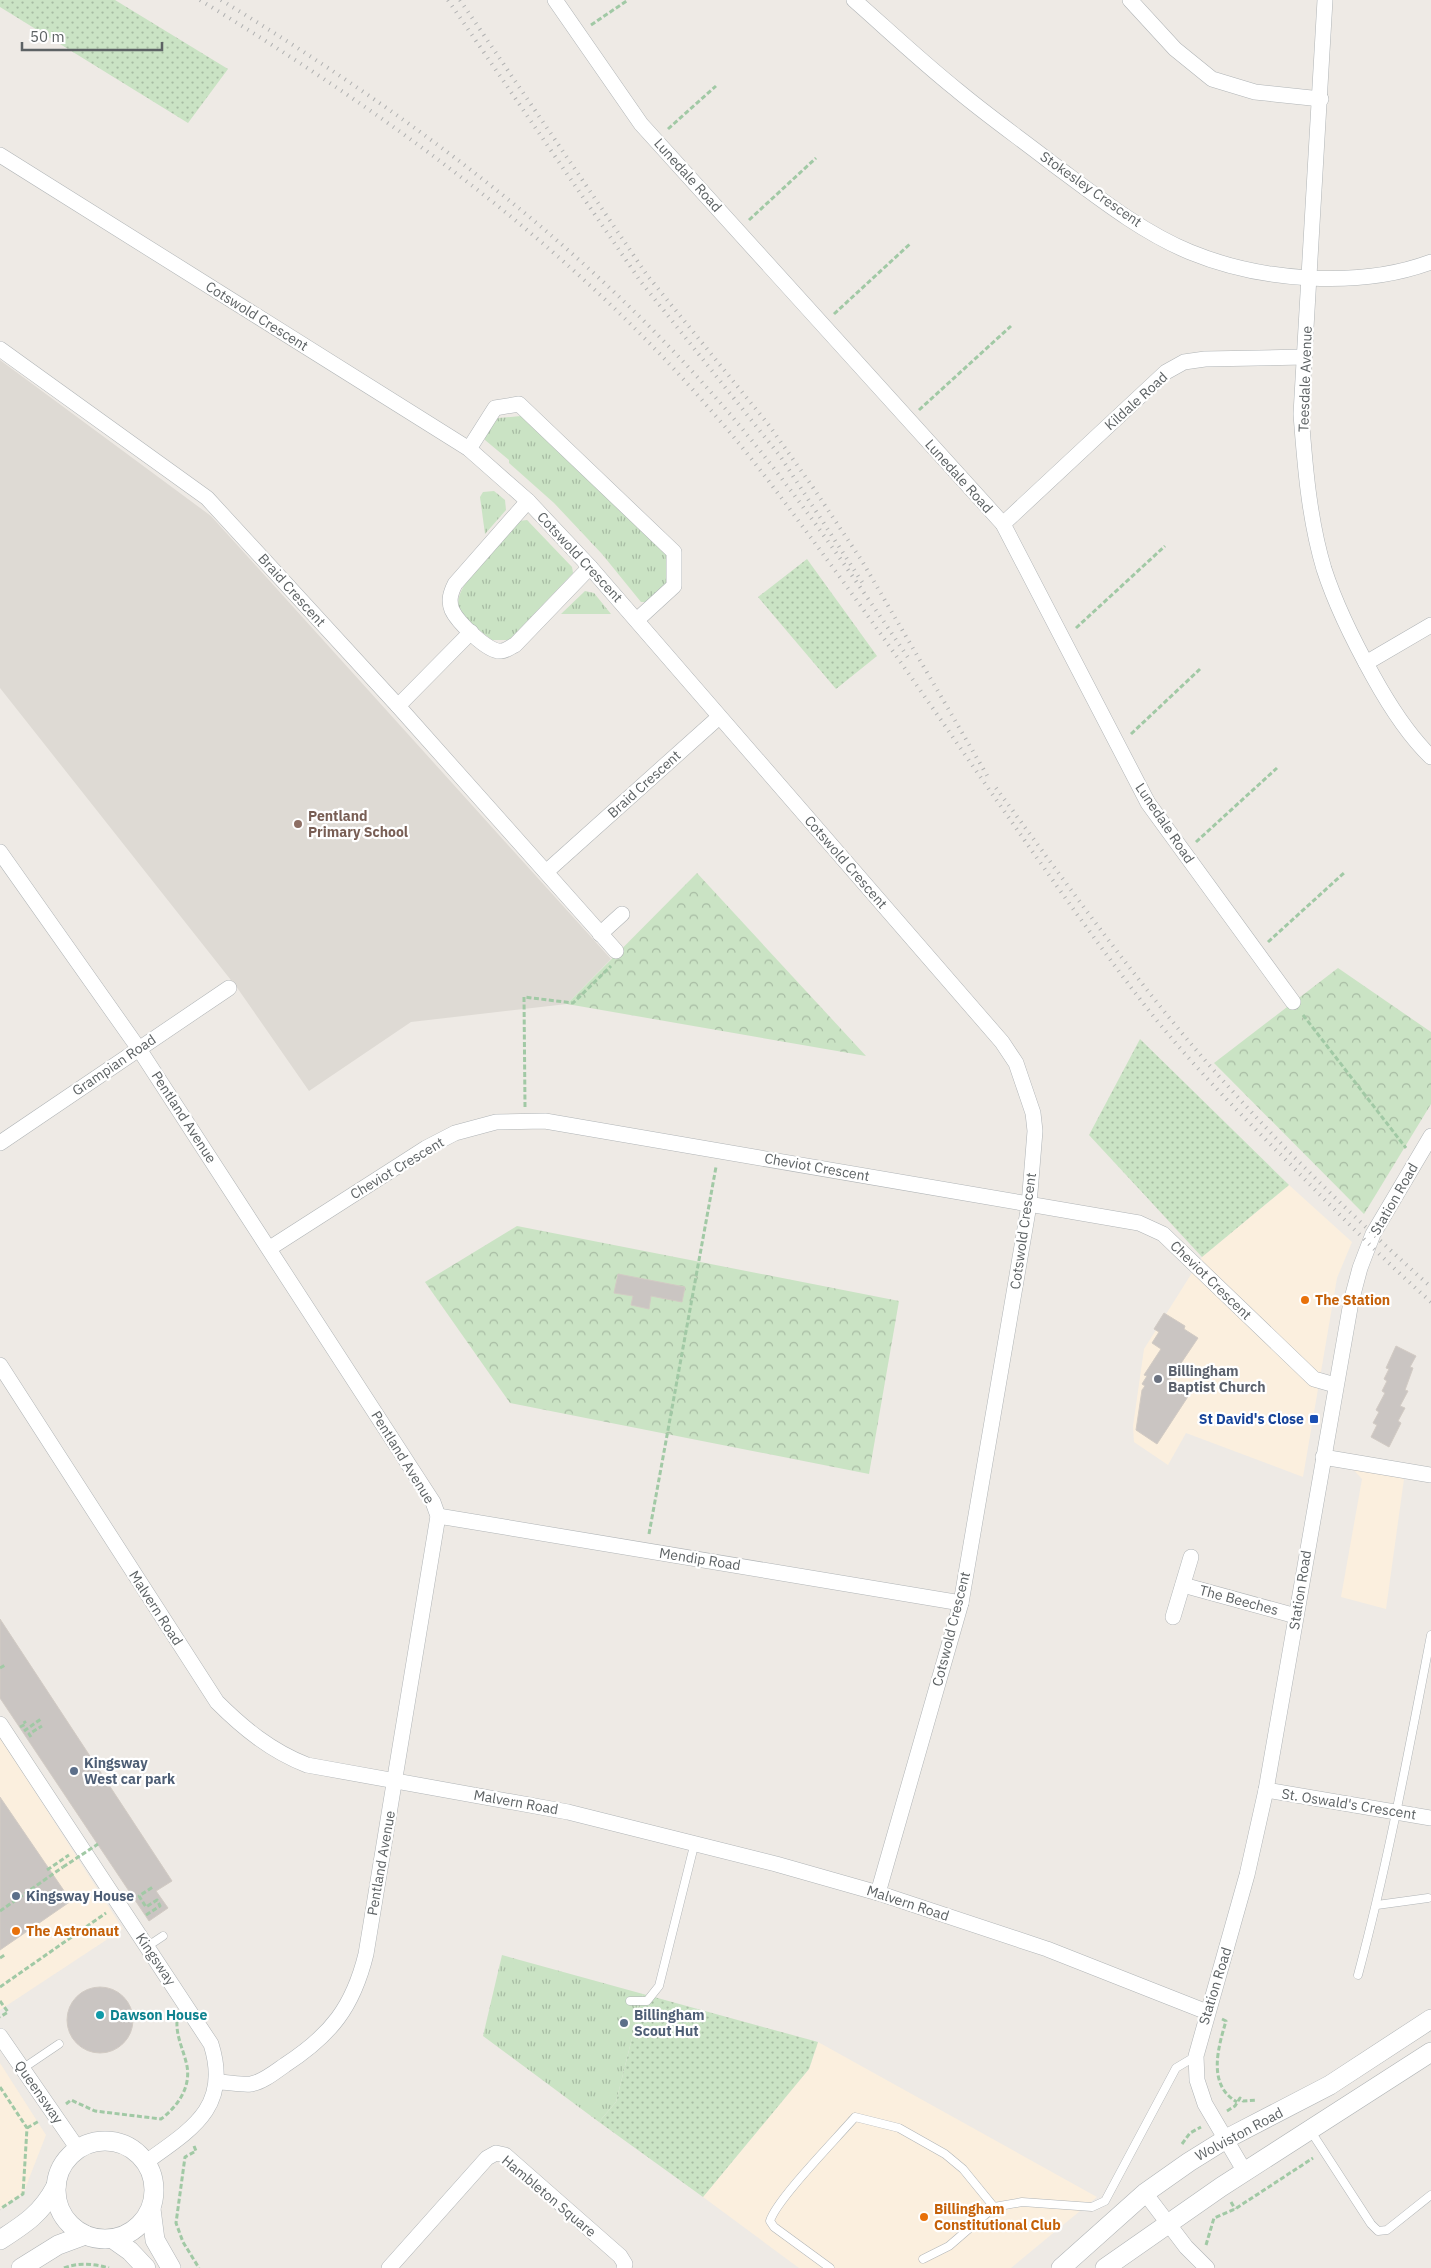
<svg xmlns="http://www.w3.org/2000/svg" width="1431" height="2268" viewBox="0 0 1431 2268" font-family="'IBM Plex Sans',sans-serif">
	<style>
		.commercial { fill: #fbefde }
		.education { fill: #dedad4 }
		.grass { fill: url(#grass-tufts) }
		.park { fill: url(#park-crowns) }
		.garden { fill: url(#garden-dots) }
		.building { fill: #cac5c2; stroke: #d2cbc4 }
		.lines { fill: none; stroke-linecap: round; stroke-linejoin: round }
		.service-casing { stroke: #b0b4b6; stroke-width: 9 }
		.minor-casing { stroke: #b0b4b6; stroke-width: 16 }
		.tertiary-casing { stroke: #b0b4b6; stroke-width: 20 }
		.path { stroke: #a1c9a5; stroke-width: 3; stroke-dasharray: 5 2.5; stroke-linecap: butt }
		.service { stroke: #fff; stroke-width: 8 }
		.minor { stroke: #fff; stroke-width: 15 }
		.tertiary { stroke: #fff; stroke-width: 19 }
		.rail { stroke: #b1b2b2; stroke-width: 4; stroke-dasharray: 1 6; stroke-linecap: butt }
		.path-bridge { stroke: #a1c9a5; stroke-width: 3; stroke-dasharray: 5 2.5; stroke-linecap: butt }
		.education-dot { fill: #8d6e63; stroke: #fff; stroke-width: 2 }
		.food-dot { fill: #e8710a; stroke: #fff; stroke-width: 2 }
		.worship-dot { fill: #6b7280; stroke: #fff; stroke-width: 2 }
		.transit-dot { fill: #1a4fb4; stroke: #fff; stroke-width: 2 }
		.service-dot { fill: #5c6f8a; stroke: #fff; stroke-width: 2 }
		.culture-dot { fill: #0f9aa8; stroke: #fff; stroke-width: 2 }
		.labels { text-anchor: middle; stroke-width: 4.5; stroke-linejoin: round; paint-order: stroke }
		.street-label { font-size: 14px; fill: #5d6264; stroke: #fff }
		.education-label { font-size: 14px; font-weight: bold; fill: #785e54; stroke: #fff; text-anchor: start }
		.food-label { font-size: 14px; font-weight: bold; fill: #c56008; stroke: #fff; text-anchor: start }
		.worship-label { font-size: 14px; font-weight: bold; fill: #5b616d; stroke: #fff; text-anchor: start }
		.transit-label { font-size: 14px; font-weight: bold; fill: #164399; stroke: #fff; text-anchor: end }
		.service-label { font-size: 14px; font-weight: bold; fill: #4e5e75; stroke: #fff; text-anchor: start }
		.culture-label { font-size: 14px; font-weight: bold; fill: #0d838f; stroke: #fff; text-anchor: start }
	</style>
	<defs>
		<pattern id="grass-tufts" width="24" height="20" patternUnits="userSpaceOnUse" patternTransform="scale(1.25)"><rect width="24" height="20" fill="#cae3c4"/><path d="M3 7l-1-3M5 7V3M7 7l1-3M15 17l-1-3M17 17v-4M19 17l1-3" fill="none" stroke="#a7bba3"/></pattern>
		<pattern id="park-crowns" width="20" height="18" patternUnits="userSpaceOnUse" patternTransform="scale(1.25)"><rect width="20" height="18" fill="#cae3c4"/><path d="M2 6a3 3 0 1 1 6 0M12 15a3 3 0 1 1 6 0" fill="none" stroke="#a7bba3"/></pattern>
		<pattern id="garden-dots" width="8" height="8" patternUnits="userSpaceOnUse" patternTransform="scale(1.25)"><rect width="8" height="8" fill="#cae3c4"/><path d="M2 2h.1M6 6h.1" fill="none" stroke="#a7bba3" stroke-width="1.8" stroke-linecap="round"/></pattern>
	</defs>
	<rect width="100%" height="100%" fill="#eeeae5"/>
	<g class="commercial">
		<polygon points="1289,1185 1352,1242 1337,1278 1303,1477 1186,1433 1168,1465 1134,1442 1133,1426 1144,1349 1202,1257"/>
		<polygon points="1347,1463 1404,1479 1386,1609 1341,1597 1362,1479"/>
		<polygon points="0,1737 123,1929 0,2010"/>
		<polygon points="818,2042 1097,2197 1011,2268 799,2268 703,2197 809,2069"/>
		<polygon points="0,2063 46,2135 23,2194 0,2209"/>
	</g>
	<polygon class="education" points="0,360 211,516 611,959 567,1004 411,1022 309,1091 238,989 0,688"/>
	<g class="grass">
		<polygon points="521,416 671,558 667,586 648,602 641,602 602,554 554,503 509,463 509,460 485,440 485,436 498,418"/>
		<polygon points="494,491 505,500 506,510 485,534 480,497 483,492"/>
		<path d="M527,520L572,567L573,573L509,640H492C482,632 464,619 459,607C451,587 505,537 519,521Z"/>
		<polygon points="585,591 594,593 611,614 561,614"/>
		<polygon points="502,1955 643,1994 616,2102 599,2122 483,2036"/>
	</g>
	<g class="park">
		<polygon points="697,873 866,1056 567,1004"/>
		<polygon points="1338,968 1431,1032 1431,1104 1364,1214 1214,1063"/>
		<polygon points="517,1226 899,1301 869,1474 510,1403 425,1282"/>
	</g>
	<g class="garden">
		<polygon points="0,0 115,0 228,69 188,123 0,7"/>
		<polygon points="807,559 877,656 836,689 758,597"/>
		<polygon points="1140,1039 1289,1185 1202,1257 1089,1135"/>
		<polygon points="643,1994 818,2042 809,2069 703,2197 599,2122 616,2102"/>
	</g>
	<g class="building">
		<polygon points="618,1274 685,1287 682,1302 651,1296 649,1309 631,1305 633,1296 614,1293"/>
		<polygon points="1164,1313 1185,1326 1184,1329 1198,1338 1169,1381 1189,1395 1157,1444 1136,1430 1142,1390 1145,1386 1142,1384 1147,1376 1144,1375 1161,1349 1152,1343 1159,1332 1154,1329"/>
		<polygon points="1396,1346 1416,1356 1410,1367 1413,1368 1405,1390 1408,1391 1400,1406 1405,1408 1398,1421 1401,1423 1389,1447 1371,1437 1377,1425 1373,1423 1379,1412 1376,1410 1385,1393 1382,1391 1387,1381 1384,1379 1389,1369 1386,1368"/>
		<polygon points="0,1619 172,1881 156,1891 168,1908 149,1921 0,1698"/>
		<polygon points="0,1797 71,1901 0,1950"/>
		<circle cx="100" cy="2020" r="33"/>
	</g>
	<g class="lines">
		<defs>
			<g id="service">
				<polyline points="1377,1905 1428,1898"/>
				<polyline points="148,1946 163,1936"/>
				<path d="M1358,1975C1388,1863 1409,1749 1431,1635"/>
				<polyline points="630,2001 647,2001 659,1986 695,1842"/>
				<polyline points="22,2069 59,2044"/>
				<polyline points="1310,2130 1371,2224 1378,2231 1387,2230 1431,2195"/>
				<polyline points="923,2259 949,2246 994,2207 1022,2202 1092,2207 1105,2201 1176,2068 1196,2056"/>
				<path d="M830,2268L774,2227L770,2221C776,2200 837,2138 855,2117L899,2128L945,2154L963,2169L994,2207"/>
			</g>
			<g id="minor">
				<polyline points="555,0 641,124 1003,524 1148,803 1293,1002"/>
				<path d="M854,0C888,30 922,62 957,90C988,116 1021,139 1053,164C1095,195 1141,232 1190,252C1261,281 1358,289 1431,262"/>
				<polyline points="1130,0 1175,49 1212,79 1255,92 1321,99"/>
				<path d="M1325,0L1301,414C1305,466 1309,519 1324,569C1336,606 1354,642 1373,676C1389,705 1407,734 1431,757"/>
				<polyline points="0,155 469,449 528,501 590,567 1002,1042 1016,1063 1033,1113 1035,1131 1029,1205 961,1603 878,1893"/>
				<polyline points="0,349 207,498 398,706 616,951"/>
				<polyline points="469,449 495,408 519,404 674,552 674,586 638,619"/>
				<path d="M528,501L455,584C451,592 448,600 452,610C457,621 488,653 501,651C506,651 510,647 515,645L590,567"/>
				<polyline points="1003,524 1166,372 1184,362 1205,359 1304,357"/>
				<polyline points="1366,663 1431,625"/>
				<polyline points="398,706 471,632"/>
				<path d="M0,852L139,1049L433,1502L438,1516L366,1954C353,2007 331,2035 285,2065C275,2072 263,2082 251,2084C241,2085 228,2082 217,2082"/>
				<polyline points="546,872 719,717"/>
				<polyline points="600,934 622,914"/>
				<polyline points="0,1143 229,988"/>
				<polyline points="270,1248 426,1148 455,1133 496,1122 545,1121 1139,1223 1163,1234 1314,1379 1335,1385"/>
				<path d="M0,1365L217,1702C243,1728 271,1751 307,1765L568,1812L776,1864L878,1893L1047,1949L1207,2012"/>
				<polyline points="1323,1457 1431,1475"/>
				<polyline points="438,1516 961,1603"/>
				<polyline points="1183,1585 1296,1616"/>
				<polyline points="1173,1617 1191,1557"/>
				<path d="M0,1724L211,2044C231,2107 192,2129 146,2162"/>
				<polyline points="1266,1790 1431,1818"/>
				<polyline points="0,2036 78,2149"/>
				<polyline points="1245,2172 1205,2104 1197,2080 1196,2056 1247,1875 1266,1790 1351,1302 1360,1268 1373,1234 1431,1136"/>
				<polyline points="1145,2193 1186,2247 1207,2268"/>
				<polyline points="389,2268 487,2158 496,2153 505,2155 620,2256 625,2264 624,2268"/>
			</g>
			<g id="tertiary">
				<circle cx="105" cy="2190" r="49"/>
				<polyline points="151,2209 155,2240 171,2268"/>
				<polyline points="113,2239 130,2251 146,2268"/>
				<path d="M0,2240C25,2224 42,2213 56,2186"/>
				<polyline points="21,2268 58,2245 85,2235"/>
				<polyline points="1061,2268 1145,2193 1189,2162 1226,2139 1330,2085 1431,2019"/>
				<polyline points="1105,2268 1221,2187 1431,2052"/>
			</g>
		</defs>
		<use href="#service" class="service-casing"/>
		<use href="#minor" class="minor-casing"/>
		<use href="#tertiary" class="tertiary-casing"/>
		<g class="path">
			<polyline points="591,25 628,0"/>
			<polyline points="668,129 716,86"/>
			<polyline points="749,220 816,158"/>
			<polyline points="834,314 911,243"/>
			<polyline points="919,410 1011,326"/>
			<polyline points="1076,628 1165,546"/>
			<polyline points="1131,734 1200,669"/>
			<polyline points="1196,842 1277,768"/>
			<polyline points="1268,942 1345,872"/>
			<polyline points="1303,1015 1406,1148"/>
			<polyline points="525,1107 524,997 573,1003 611,966"/>
			<polyline points="649,1534 716,1167"/>
			<polyline points="0,1668 5,1665"/>
			<polyline points="20,1727 26,1724 24,1721"/>
			<polyline points="24,1731 41,1719"/>
			<polyline points="31,1737 29,1734 42,1726"/>
			<polyline points="47,1870 69,1855"/>
			<polyline points="0,1911 63,1867"/>
			<polyline points="146,1915 160,1906 157,1900 146,1907 139,1896 153,1887"/>
			<polyline points="0,1958 6,1954"/>
			<polyline points="0,1987 106,1913"/>
			<polyline points="0,2001 8,2012 0,2017"/>
			<path d="M1222,2019L1226,2021C1218,2048 1207,2085 1237,2102"/>
			<polyline points="0,2087 27,2128 23,2194 0,2209"/>
			<path d="M66,2104L71,2100L95,2111L161,2119C177,2107 191,2088 187,2066C184,2051 176,2037 177,2021"/>
			<polyline points="1227,2111 1235,2106 1240,2098 1243,2101 1257,2100"/>
			<polyline points="27,2128 39,2121"/>
			<polyline points="1182,2144 1190,2133 1201,2127"/>
			<polyline points="194,2146 196,2151 185,2157 176,2223 183,2242 199,2268"/>
			<polyline points="1231,2202 1235,2209"/>
			<polyline points="1206,2245 1214,2218 1235,2209 1313,2158"/>
			<path d="M64,2268C79,2262 94,2264 109,2268"/>
		</g>
		<use href="#service" class="service"/>
		<use href="#minor" class="minor"/>
		<use href="#tertiary" class="tertiary"/>
		<g class="rail">
			<path d="M200,0C388,115 570,245 714,414C752,457 786,504 820,550C928,696 1026,849 1136,994C1180,1052 1231,1105 1282,1156C1331,1206 1379,1256 1431,1302"/>
			<path d="M221,0C405,112 582,242 723,406C791,485 851,573 909,659"/>
			<polyline points="448,0 641,282 780,456 864,585"/>
			<polyline points="460,0 647,275 768,424 812,486 862,561 988,777"/>
			<path d="M996,788C1073,892 1148,999 1235,1094C1296,1162 1363,1226 1431,1287"/>
		</g>
		<polyline class="path-bridge" points="63,1867 98,1844"/>
	</g>
	<circle class="education-dot" cx="298" cy="824" r="5"/>
	<g class="food-dot">
		<circle cx="1305" cy="1300" r="5"/>
		<circle cx="16" cy="1931" r="5"/>
		<circle cx="924" cy="2217" r="5"/>
	</g>
	<circle class="worship-dot" cx="1158" cy="1379" r="5"/>
	<rect class="transit-dot" x="1309" y="1414" width="10" height="10" rx="2.5"/>
	<g class="service-dot">
		<circle cx="74" cy="1771" r="5"/>
		<circle cx="16" cy="1896" r="5"/>
		<circle cx="624" cy="2023" r="5"/>
	</g>
	<circle class="culture-dot" cx="100" cy="2015" r="5"/>
	<g class="labels">
		<g class="street-label">
			<text transform="translate(688 175) rotate(48)" y="5">Lunedale Road</text>
			<text transform="translate(1091 189) rotate(35)" y="5">Stokesley Crescent</text>
			<text transform="translate(257 316) rotate(32)" y="5">Cotswold Crescent</text>
			<text transform="translate(1305 379) rotate(-88)" y="5">Teesdale Avenue</text>
			<text transform="translate(1136 401) rotate(-42)" y="5">Kildale Road</text>
			<text transform="translate(959 476) rotate(48)" y="5">Lunedale Road</text>
			<text transform="translate(580 557) rotate(47)" y="5">Cotswold Crescent</text>
			<text transform="translate(292 590) rotate(48)" y="5">Braid Crescent</text>
			<text transform="translate(644 784) rotate(-42)" y="5">Braid Crescent</text>
			<text transform="translate(1165 823) rotate(56)" y="5">Lunedale Road</text>
			<text transform="translate(846 862) rotate(49)" y="5">Cotswold Crescent</text>
			<text transform="translate(114 1065) rotate(-34)" y="5">Grampian Road</text>
			<text transform="translate(184 1117) rotate(57)" y="5">Pentland Avenue</text>
			<text transform="translate(817 1167) rotate(10)" y="5">Cheviot Crescent</text>
			<text transform="translate(397 1168) rotate(-31)" y="5">Cheviot Crescent</text>
			<text transform="translate(1394 1199) rotate(-60)" y="5">Station Road</text>
			<text transform="translate(1023 1231) rotate(-82)" y="5">Cotswold Crescent</text>
			<text transform="translate(1211 1280) rotate(44)" y="5">Cheviot Crescent</text>
			<text transform="translate(403 1457) rotate(58)" y="5">Pentland Avenue</text>
			<text transform="translate(700 1559) rotate(9)" y="5">Mendip Road</text>
			<text transform="translate(1300 1590) rotate(-81)" y="5">Station Road</text>
			<text transform="translate(1239 1600) rotate(15)" y="5">The Beeches</text>
			<text transform="translate(156 1608) rotate(57)" y="5">Malvern Road</text>
			<text transform="translate(951 1629) rotate(-76)" y="5">Cotswold Crescent</text>
			<text transform="translate(516 1802) rotate(10)" y="5">Malvern Road</text>
			<text transform="translate(1349 1804) rotate(9)" y="5">St. Oswald's Crescent</text>
			<text transform="translate(381 1863) rotate(-80)" y="5">Pentland Avenue</text>
			<text transform="translate(908 1903) rotate(18)" y="5">Malvern Road</text>
			<text transform="translate(156 1959) rotate(56)" y="5">Kingsway</text>
			<text transform="translate(1215 1986) rotate(-73)" y="5">Station Road</text>
			<text transform="translate(39 2092) rotate(55)" y="5">Queensway</text>
			<text transform="translate(1239 2134) rotate(-28)" y="5">Wolviston Road</text>
			<text transform="translate(549 2196) rotate(40)" y="5">Hambleton Square</text>
		</g>
		<g class="education-label">
			<text x="308" y="821">Pentland<tspan x="308" dy="16">Primary School</tspan></text>
		</g>
		<g class="food-label">
			<text x="1315" y="1305">The Station</text>
			<text x="26" y="1936">The Astronaut</text>
			<text x="934" y="2214">Billingham<tspan x="934" dy="16">Constitutional Club</tspan></text>
		</g>
		<g class="worship-label">
			<text x="1168" y="1376">Billingham<tspan x="1168" dy="16">Baptist Church</tspan></text>
		</g>
		<g class="transit-label">
			<text x="1304" y="1424">St David's Close</text>
		</g>
		<g class="service-label">
			<text x="84" y="1768">Kingsway<tspan x="84" dy="16">West car park</tspan></text>
			<text x="26" y="1901">Kingsway House</text>
			<text x="634" y="2020">Billingham<tspan x="634" dy="16">Scout Hut</tspan></text>
		</g>
		<g class="culture-label">
			<text x="110" y="2020">Dawson House</text>
		</g>
	</g>
	<path d="M22 42v8h140v-8" fill="none" stroke="#5d6264" stroke-width="2.5"/>
	<text x="30" y="42" font-size="15" fill="#5d6264" stroke="#ffffff" stroke-width="4" paint-order="stroke">50 m</text>
</svg>
